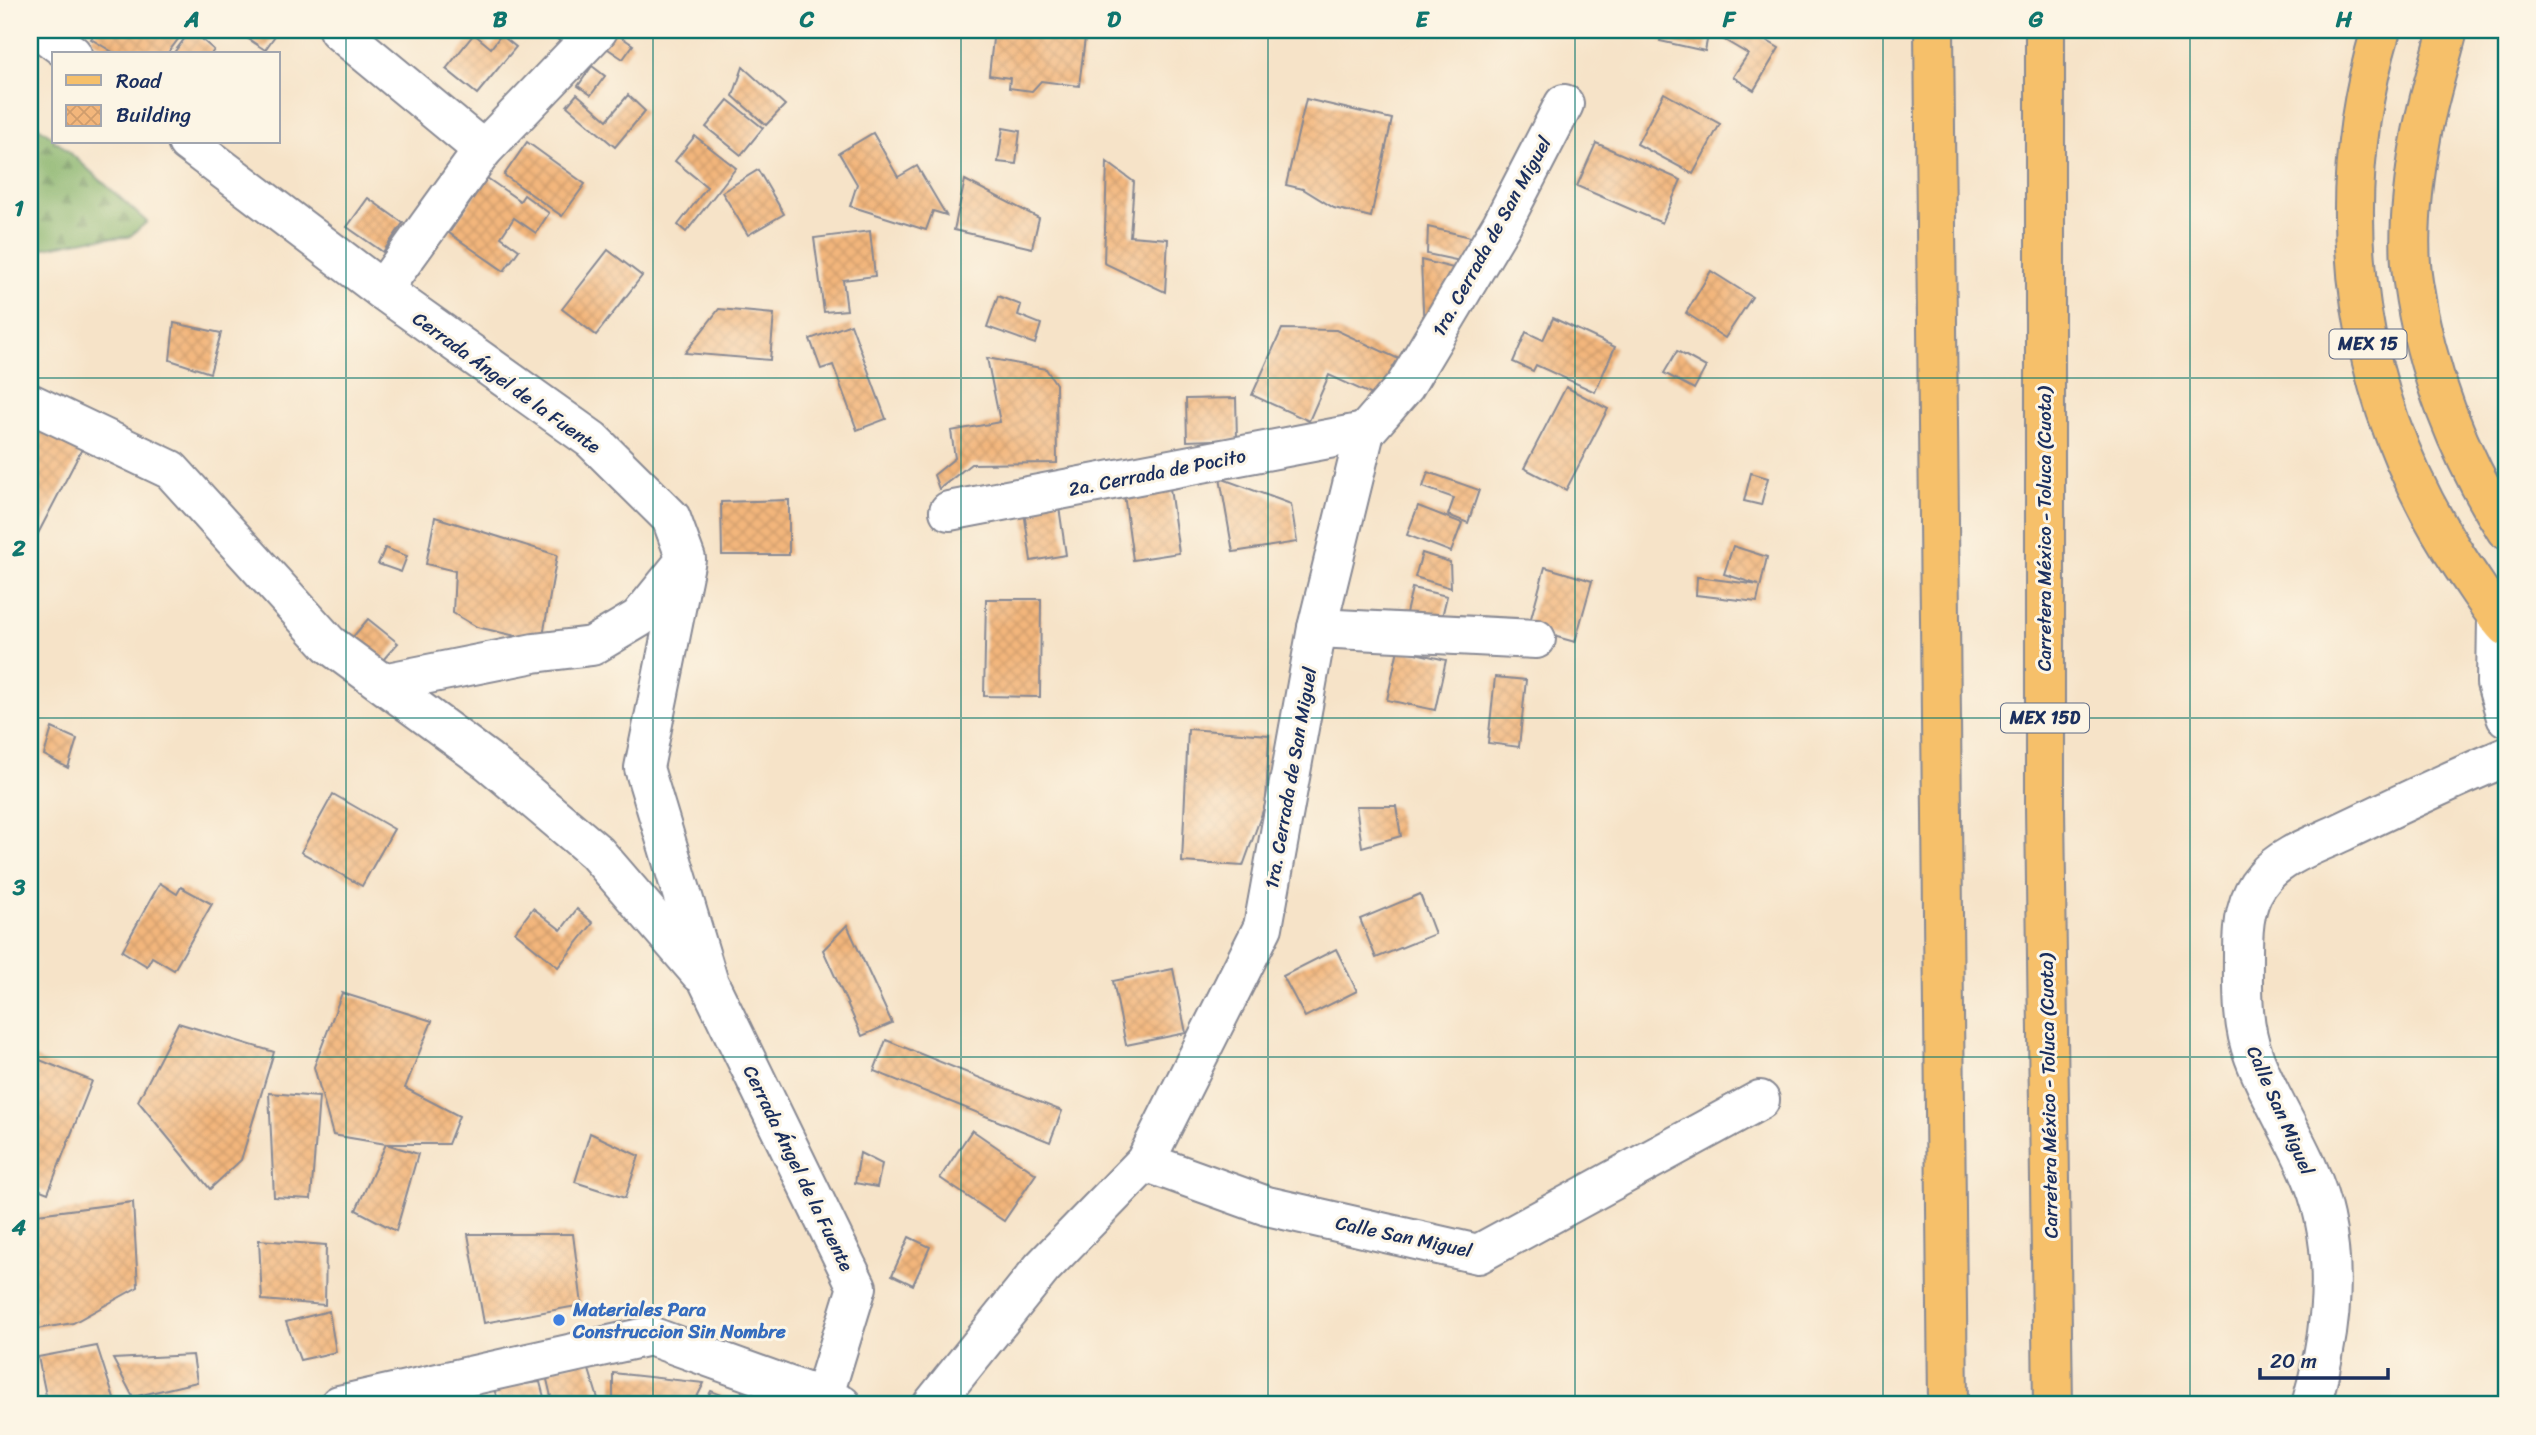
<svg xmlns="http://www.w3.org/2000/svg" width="2536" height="1435" viewBox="0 0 2536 1435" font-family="Sriracha,sans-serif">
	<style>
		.forest { fill: url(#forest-firs); stroke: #527265; stroke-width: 2 }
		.building { fill: url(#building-cross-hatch) }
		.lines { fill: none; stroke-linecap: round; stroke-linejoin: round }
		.minor-casing { stroke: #888993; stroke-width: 42 }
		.major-casing { stroke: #888993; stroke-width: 42 }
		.highway-casing { stroke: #888993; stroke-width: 42 }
		.minor { stroke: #fff; stroke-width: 38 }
		.major { stroke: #f6c06b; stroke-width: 38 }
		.highway { stroke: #f6c06b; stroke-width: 38 }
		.grid { fill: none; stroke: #0f766e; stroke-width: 2; stroke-opacity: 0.55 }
		.shop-dot { fill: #3f7fe0; stroke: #fcf5e5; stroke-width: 2.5 }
		.labels { text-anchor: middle; stroke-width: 6; stroke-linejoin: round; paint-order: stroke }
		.shield { fill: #fcf5e5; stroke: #5e6a86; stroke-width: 2 }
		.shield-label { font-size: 18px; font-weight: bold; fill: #1b2f5e }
		.street-label { font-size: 19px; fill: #1b2f5e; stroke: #fcf5e5 }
		.shop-label { font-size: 19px; font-weight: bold; fill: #366cbe; stroke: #fcf5e5; text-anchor: start }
		.neatline { fill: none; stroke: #0f766e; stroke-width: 2.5 }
		.grid-label { font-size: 23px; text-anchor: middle; font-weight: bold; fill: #0f766e }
	</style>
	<defs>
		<pattern id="forest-firs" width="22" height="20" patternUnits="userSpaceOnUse" patternTransform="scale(1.75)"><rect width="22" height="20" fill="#88b46c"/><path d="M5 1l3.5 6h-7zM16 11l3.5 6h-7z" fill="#6e935c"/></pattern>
		<pattern id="building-cross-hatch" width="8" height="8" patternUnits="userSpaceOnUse" patternTransform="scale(1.75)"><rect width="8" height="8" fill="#f3b67b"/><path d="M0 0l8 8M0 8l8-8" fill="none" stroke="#d09d6d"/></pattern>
	</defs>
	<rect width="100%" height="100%" fill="#fcf5e5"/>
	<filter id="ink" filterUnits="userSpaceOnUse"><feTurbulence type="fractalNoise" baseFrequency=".0143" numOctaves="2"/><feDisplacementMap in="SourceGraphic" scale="14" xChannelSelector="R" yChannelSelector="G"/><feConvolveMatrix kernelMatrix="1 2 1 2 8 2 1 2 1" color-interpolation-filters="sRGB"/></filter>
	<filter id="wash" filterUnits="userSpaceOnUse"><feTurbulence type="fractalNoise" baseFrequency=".00686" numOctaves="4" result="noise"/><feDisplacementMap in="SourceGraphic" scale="28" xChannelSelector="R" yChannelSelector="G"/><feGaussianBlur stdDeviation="1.57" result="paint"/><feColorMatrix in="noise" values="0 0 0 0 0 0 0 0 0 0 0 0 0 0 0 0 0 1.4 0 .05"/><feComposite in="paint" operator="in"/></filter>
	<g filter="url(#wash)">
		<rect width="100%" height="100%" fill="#f6e3c8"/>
		<polygon class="forest" points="30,121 54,138 54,142 58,142 147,222 129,237 90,239 30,251"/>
		<g id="blocks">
			<g class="building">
				<polygon points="97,30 185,30 167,54 116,54 91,39"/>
				<polygon points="191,30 214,50 211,54 173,54"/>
				<polygon points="235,30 279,30 265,50"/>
				<polygon points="547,30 584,30 563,44"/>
				<polygon points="611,30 633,45 623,59 602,45"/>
				<polygon points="994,30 1086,30 1079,86 1041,81 1032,91 1009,88 1010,78 989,75"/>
				<polygon points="1663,30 1709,30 1705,51 1660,41"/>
				<polygon points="1713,30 1749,30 1779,48 1754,90 1733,77 1748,54 1711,32"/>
				<polygon points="474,34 491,48 501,35 516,47 477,94 446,69"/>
				<polygon points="592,66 605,76 591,95 578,86"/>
				<polygon points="743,67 785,105 766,125 733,96"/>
				<polygon points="1664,93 1720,124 1693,174 1637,144"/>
				<polygon points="577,94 607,120 628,95 645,111 615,147 567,106"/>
				<polygon points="1306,99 1392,119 1371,217 1334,208 1303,189 1286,185"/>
				<polygon points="728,100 763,128 741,155 706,127"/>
				<polygon points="1003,128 1020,131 1016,164 998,162"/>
				<polygon points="873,133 898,177 917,166 946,215 933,211 926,230 850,206 857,184 839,153"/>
				<polygon points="695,136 736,168 686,232 678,225 707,187 675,161"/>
				<polygon points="527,142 585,184 562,216 504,175"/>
				<polygon points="1596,143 1681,180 1662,223 1577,186"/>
				<polygon points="1107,162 1134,182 1130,236 1168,239 1165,292 1104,263"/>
				<polygon points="758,170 784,214 748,235 722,192"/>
				<polygon points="487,178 520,201 524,195 549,213 536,233 514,218 501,237 519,250 504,271 449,233"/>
				<polygon points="965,180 1039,218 1032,248 954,230"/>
				<polygon points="368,198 403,223 383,252 347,227"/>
				<polygon points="1428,227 1475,238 1470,263 1427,254"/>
				<polygon points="870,231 875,276 843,280 847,310 824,312 814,238"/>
				<polygon points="608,250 642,276 596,335 562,309"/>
				<polygon points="1421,260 1461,270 1424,334"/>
				<polygon points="1711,271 1752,297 1725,338 1686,313"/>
				<polygon points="998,296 1021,305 1018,315 1041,324 1035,344 987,327"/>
				<polygon points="719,309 774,314 770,360 685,353"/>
				<polygon points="1553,318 1615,347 1595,392 1536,365 1533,371 1513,362 1526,332 1543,340"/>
				<polygon points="174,323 221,333 210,373 170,360"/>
				<polygon points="851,324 886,419 857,430 833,365 821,369 810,339"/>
				<polygon points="1282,329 1336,330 1399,359 1381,399 1329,375 1309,421 1252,395"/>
				<polygon points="1677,351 1706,367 1694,389 1664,373"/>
				<polygon points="987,358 1046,369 1056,384 1057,463 971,464 939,489 934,475 955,458 951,431 1000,422"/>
				<polygon points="1566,387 1608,409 1566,490 1524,468"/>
				<polygon points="1236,398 1237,439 1187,441 1186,399"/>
				<polygon points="30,422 82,449 30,549"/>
				<polygon points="1428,472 1479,490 1468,523 1448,515 1454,498 1423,487"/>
				<polygon points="1751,473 1768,478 1761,505 1744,501"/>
				<polygon points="1220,478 1291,504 1297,542 1233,552"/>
				<polygon points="1169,481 1179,553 1133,560 1123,487"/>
				<polygon points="789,500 789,555 722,555 721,502"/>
				<polygon points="1058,500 1066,555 1031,561 1023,504"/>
				<polygon points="1418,506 1462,523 1451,552 1407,535"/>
				<polygon points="435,517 557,555 542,642 477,627 453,613 455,571 426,564"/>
				<polygon points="1733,546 1767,557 1757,602 1696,595 1697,577 1759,585 1724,574"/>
				<polygon points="385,548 407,556 401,572 378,564"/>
				<polygon points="1422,553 1450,562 1451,588 1415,577"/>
				<polygon points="1545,567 1592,581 1575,642 1528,629"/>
				<polygon points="1412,588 1447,596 1440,625 1405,617"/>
				<polygon points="986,599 1041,599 1040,697 984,696"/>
				<polygon points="368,619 398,643 375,669 347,644"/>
				<polygon points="1398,649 1446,660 1435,710 1387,700"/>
				<polygon points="1495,677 1526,680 1519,747 1488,743"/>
				<polygon points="52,728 77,739 68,768 44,755"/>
				<polygon points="1188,729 1269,735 1266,802 1243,866 1182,862"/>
				<polygon points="333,794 394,829 362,886 301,852"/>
				<polygon points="1356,806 1396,806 1401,836 1362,847"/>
				<polygon points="160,883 177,894 181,887 212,904 174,970 152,957 147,966 122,951"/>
				<polygon points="1420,894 1435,934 1376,958 1360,919"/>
				<polygon points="533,908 561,930 577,909 593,923 558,967 515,932"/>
				<polygon points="847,925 892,1023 862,1036 823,950"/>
				<polygon points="1336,949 1357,991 1305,1017 1283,976"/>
				<polygon points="1173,969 1186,1033 1126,1045 1113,981"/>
				<polygon points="342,993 432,1021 405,1088 459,1116 448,1144 386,1144 333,1135 314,1067"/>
				<polygon points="178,1023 274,1052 241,1160 210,1189 138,1101"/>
				<polygon points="886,1040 1062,1111 1050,1142 874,1071"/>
				<polygon points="30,1056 92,1081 48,1193 30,1186"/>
				<polygon points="269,1093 319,1097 311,1199 274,1197"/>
				<polygon points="972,1130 1036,1174 1004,1221 940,1178"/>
				<polygon points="590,1133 639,1156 625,1198 575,1182"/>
				<polygon points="386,1144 418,1154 396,1231 356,1210"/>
				<polygon points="860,1153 882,1164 877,1187 855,1183"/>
				<polygon points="133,1202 138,1287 73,1323 36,1329 30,1291 30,1215"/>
				<polygon points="468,1234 573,1234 582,1305 484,1323"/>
				<polygon points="909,1237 930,1247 913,1285 892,1275"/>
				<polygon points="259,1240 326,1245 325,1305 262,1300"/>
				<polygon points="329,1311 336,1352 300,1360 286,1322"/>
				<polygon points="97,1346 115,1402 48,1405 38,1357"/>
				<polygon points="193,1355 197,1382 133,1397 113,1359"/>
				<polygon points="586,1360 600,1405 553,1405 545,1371"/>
				<polygon points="613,1373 704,1383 693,1405 613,1405"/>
				<polygon points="540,1382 546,1405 501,1405 493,1388"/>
				<polygon points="476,1386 481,1405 407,1405"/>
				<polygon points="711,1391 739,1402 742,1391 770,1400 767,1405 704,1405"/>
			</g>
		</g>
	</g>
	<g filter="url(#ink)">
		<use href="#blocks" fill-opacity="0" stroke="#888993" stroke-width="2"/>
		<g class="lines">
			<defs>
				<g id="minor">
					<polyline points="40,30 72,54"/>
					<polyline points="338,30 483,150"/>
					<polyline points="187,142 382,290 592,440 671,518 686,559 644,768 709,983 857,1287 823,1398"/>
					<polyline points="382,290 483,150 598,30"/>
					<polyline points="30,403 171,470 329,644 488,761 596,852 700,973"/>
					<polyline points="949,511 1365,432"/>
					<polyline points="2497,617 2496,683 2506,717"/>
					<polyline points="1317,628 1536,639"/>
					<polyline points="383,683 534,653 592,646 639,618 681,566"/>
					<polyline points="1145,1162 1267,1206 1478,1254 1760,1100"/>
					<polyline points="339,1405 650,1336 842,1405"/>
					<polyline points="932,1405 1042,1268 1145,1162 1263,927 1317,628 1365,432 1405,386 1502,224 1564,104"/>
					<path d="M2311,1405C2329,1343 2338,1281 2324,1217C2312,1159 2274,1111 2254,1057C2241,1023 2243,987 2243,952C2243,925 2245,898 2264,877C2282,855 2317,844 2342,832C2396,806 2450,780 2506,757"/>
				</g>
				<g id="major">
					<path d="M2381,30C2326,215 2356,407 2463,567C2477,587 2490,609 2506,627"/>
					<path d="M2448,30C2439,66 2427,102 2421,138C2413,183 2406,237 2413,282C2425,369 2459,456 2506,530"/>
				</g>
				<g id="highway">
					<polyline points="1934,30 1948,1405"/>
					<polyline points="2045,30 2045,809 2053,1405"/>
				</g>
			</defs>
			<use href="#minor" class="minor-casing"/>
			<use href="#major" class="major-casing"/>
			<use href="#highway" class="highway-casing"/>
			<use href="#minor" class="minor"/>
			<use href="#major" class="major"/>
			<use href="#highway" class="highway"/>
		</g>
	</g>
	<path class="grid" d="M346,30V1405M653,30V1405M961,30V1405M1268,30V1405M1575,30V1405M1883,30V1405M2190,30V1405M30,378H2506M30,718H2506M30,1057H2506"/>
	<circle class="shop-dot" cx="559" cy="1320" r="7"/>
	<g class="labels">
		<g class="shield">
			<rect x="2329.5" y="329.5" width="77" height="29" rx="5"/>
			<rect x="2001" y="703.5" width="88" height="29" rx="5"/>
		</g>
		<g class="shield-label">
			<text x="2368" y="350">MEX 15</text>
			<text x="2045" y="724">MEX 15D</text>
		</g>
		<g class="street-label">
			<text transform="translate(1491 236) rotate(-61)" y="7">1ra. Cerrada de San Miguel</text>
			<text transform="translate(507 382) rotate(36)" y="7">Cerrada Ángel de la Fuente</text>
			<text transform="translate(1157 472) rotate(-11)" y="7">2a. Cerrada de Pocito</text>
			<text transform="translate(2044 529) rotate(-90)" y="7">Carretera México - Toluca (Cuota)</text>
			<text transform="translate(1290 778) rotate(-80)" y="7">1ra. Cerrada de San Miguel</text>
			<text transform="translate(2048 1096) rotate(-91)" y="7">Carretera México - Toluca (Cuota)</text>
			<text transform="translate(2281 1110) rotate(66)" y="7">Calle San Miguel</text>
			<text transform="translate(799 1168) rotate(64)" y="7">Cerrada Ángel de la Fuente</text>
			<text transform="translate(1404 1236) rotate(12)" y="7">Calle San Miguel</text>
		</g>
		<g class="shop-label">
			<text x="573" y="1316">Materiales Para<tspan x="573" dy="22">Construccion Sin Nombre</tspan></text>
		</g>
	</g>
	<rect width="2536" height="1435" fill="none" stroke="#fcf5e5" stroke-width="77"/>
	<rect x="52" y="52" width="228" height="91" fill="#fcf5e5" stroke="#a2a6af" stroke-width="2"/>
	<rect x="66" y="75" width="35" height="10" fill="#f6c06b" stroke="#a2a6af" stroke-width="2"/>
	<text x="116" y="88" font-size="21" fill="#1b2f5e">Road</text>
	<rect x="66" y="105" width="35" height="21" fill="url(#building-cross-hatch)" stroke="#a2a6af" stroke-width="2"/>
	<text x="116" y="122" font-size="21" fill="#1b2f5e">Building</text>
	<path d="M2260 1368v10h128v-10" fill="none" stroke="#1b2f5e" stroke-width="3.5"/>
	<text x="2270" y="1368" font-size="21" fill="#1b2f5e" stroke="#fcf5e5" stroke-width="5" paint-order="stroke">20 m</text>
	<rect x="38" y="38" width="2460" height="1358" class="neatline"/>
	<g class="grid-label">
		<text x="192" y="27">A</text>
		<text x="500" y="27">B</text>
		<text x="807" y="27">C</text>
		<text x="1114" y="27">D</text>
		<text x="1422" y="27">E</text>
		<text x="1729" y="27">F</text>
		<text x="2036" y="27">G</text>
		<text x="2344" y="27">H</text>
		<text x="19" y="216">1</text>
		<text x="19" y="556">2</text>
		<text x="19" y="895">3</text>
		<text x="19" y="1235">4</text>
	</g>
</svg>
